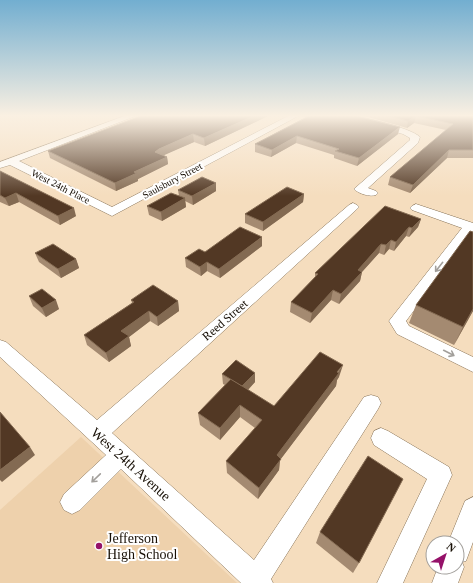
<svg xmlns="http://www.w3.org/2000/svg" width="473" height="583" viewBox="0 0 473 583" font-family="Georgia,serif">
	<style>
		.built { fill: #eed1ac }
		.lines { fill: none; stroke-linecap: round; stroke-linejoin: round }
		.minor-casing { stroke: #877256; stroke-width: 1 }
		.minor { fill: #fff; fill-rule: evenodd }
		.wall { fill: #a48a71 }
		.shaded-wall { fill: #836a52 }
		.building { fill: #523824; stroke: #836a52 }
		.oneway { stroke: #a29f9b }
		.poi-dot { fill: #951169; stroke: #fff; stroke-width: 1.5 }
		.labels { text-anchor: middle; stroke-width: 4; stroke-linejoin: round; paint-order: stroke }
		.far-street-label { font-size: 10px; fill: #170f05; stroke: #fff }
		.street-label { font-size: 12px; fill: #170f05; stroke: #fff }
		.near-street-label { font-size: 14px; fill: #170f05; stroke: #fff }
		.near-poi-label { font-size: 14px; fill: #170f05; stroke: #fff; text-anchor: start }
	</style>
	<rect width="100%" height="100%" fill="#f5ddbe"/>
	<polygon class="built" points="81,437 237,583 0,583 0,510"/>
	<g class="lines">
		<defs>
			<g id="minor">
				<polygon points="127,115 138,115 19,161 112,207 290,115 300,115 112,216 10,165 0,168 0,162"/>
				<path d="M339,115C353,114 410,127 420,137L418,143L368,188L376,191L378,193L376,195C370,197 359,194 354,189L410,140V138L403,134L340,117Z"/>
				<polygon points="353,203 357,205 359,207 357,209 112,433 254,560 364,397 371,395 378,397 381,403 378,409 271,579 273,583 241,583 121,469 80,510 72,514 64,510 60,502 64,494 106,455 0,357 0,340 6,342 97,420 349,205"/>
				<polygon points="416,204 473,223 473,232 406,321 409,326 473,357 473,372 397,334 389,321 462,228 412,210 410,208 412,206"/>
				<polygon points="381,428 388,431 449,467 452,475 403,583 377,583 427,479 374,445 371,438 374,431"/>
				<polygon points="473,497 473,542 466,561 462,562 464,567 458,583 432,583 438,567 457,567 457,543 448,543 465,501"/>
			</g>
		</defs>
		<use href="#minor" class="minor-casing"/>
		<use href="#minor" class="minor"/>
	</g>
	<g class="wall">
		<polygon points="270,115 205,146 194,142 163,155 167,157 168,164 138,179 138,181 116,191 50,158 48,151"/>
		<polygon points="301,115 473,115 473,158 447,158 410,193 388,185 390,177 446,130 414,123 407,128 368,117 356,116 398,134 357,166 334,158 334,155 296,143 271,157 255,152 255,144 306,117 301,116"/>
		<polygon points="0,171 76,216 60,225 19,202 9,206 0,202"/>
		<polygon points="216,183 216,191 193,205 185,201 186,207 162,221 149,215 147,206 179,196 178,190"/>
		<polygon points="304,194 303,202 263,231 245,223 245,214"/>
		<polygon points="421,219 418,227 409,237 406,236 394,251 389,249 384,255 379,253 362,272 360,281 339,304 331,300 310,323 290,312 291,302 315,278 315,273"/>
		<polygon points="473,232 473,311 454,345 409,323 416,305"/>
		<polygon points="262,246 220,278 207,271 201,276 186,267 185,258 205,252"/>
		<polygon points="35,253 76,259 79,268 61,278 39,262"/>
		<polygon points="29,296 59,309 46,317 33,306"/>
		<polygon points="131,300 178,301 179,311 158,326 150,321 129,337 131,346 109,362 87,345 84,335 132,303"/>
		<polygon points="255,373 255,382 248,390 274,406 339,377 337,380 336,386 280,460 279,470 258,499 227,473 226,461 255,428 240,417 220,440 200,425 198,413 225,385 223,384 222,374"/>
		<polygon points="320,532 359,563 353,573 316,543"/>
	</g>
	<g class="shaded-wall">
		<polygon points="256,115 270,115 205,146 204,138"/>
		<polygon points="416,116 414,123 407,128 408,121"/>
		<polygon points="400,127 398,134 357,166 359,158"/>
		<polygon points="193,134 194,142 160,157 155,152 159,149"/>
		<polygon points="297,136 296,143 271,157 272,150"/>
		<polygon points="449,150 447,158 410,193 413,185"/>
		<polygon points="167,157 168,164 138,179 138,181 116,191 115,183 134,172"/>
		<polygon points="216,183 216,191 193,205 192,196"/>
		<polygon points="16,193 19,202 9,206 5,198"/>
		<polygon points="304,194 303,202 263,231 263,222"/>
		<polygon points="185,198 186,207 162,221 161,212"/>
		<polygon points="74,208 76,216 60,225 58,216"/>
		<polygon points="421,219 418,227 409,237 412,228"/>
		<polygon points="409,227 406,236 394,251 396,242"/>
		<polygon points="262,237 262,246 220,278 219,269"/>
		<polygon points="391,240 389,249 384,255 386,245"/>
		<polygon points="381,244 379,253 361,273 362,272 360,281 339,304 341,294 358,270"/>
		<polygon points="76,259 79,268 61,278 58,269"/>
		<polygon points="207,262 207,271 201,276 200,267"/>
		<polygon points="333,290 331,300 310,323 312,313"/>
		<polygon points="56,300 59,309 46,317 42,308"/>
		<polygon points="178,301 179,311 158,326 157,317"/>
		<polygon points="473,309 473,311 454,345 463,327"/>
		<polygon points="149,311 150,321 129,337 131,346 109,362 106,353 121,331"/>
		<polygon points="343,365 339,377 337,380 336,386 280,460 279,470 258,499 259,488 277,455"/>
		<polygon points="255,373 255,382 242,396 242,386"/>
		<polygon points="240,405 240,417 220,440 220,428"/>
		<polygon points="30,447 35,455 2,482 0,480 0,470"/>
	</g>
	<g class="building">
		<polygon points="143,115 256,115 204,138 193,134 159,149 155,152 167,157 134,172 137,173 115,183 48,151"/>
		<polygon points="311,115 353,115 400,127 359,158 335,151 339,149 297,136 272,150 255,144"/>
		<polygon points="385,115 473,115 473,150 449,150 413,185 390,177 453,124 416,116 408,121"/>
		<polygon points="0,171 74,208 58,216 16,193 5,198 0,195"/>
		<polygon points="202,177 216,183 192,196 178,190"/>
		<polygon points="287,187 304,194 263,222 245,214"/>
		<polygon points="171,193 185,198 161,212 147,206"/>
		<polygon points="385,206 421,219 412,228 409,227 396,242 391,240 386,245 381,244 358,270 362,272 341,294 333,290 312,313 291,302 318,274 315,273"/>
		<polygon points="240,227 262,237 219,269 207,262 200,267 185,258 199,249 205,252"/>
		<polygon points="470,231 473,232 473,309 463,327 416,305"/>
		<polygon points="53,244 76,259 58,269 35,253"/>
		<polygon points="153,285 178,301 157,317 149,311 121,331 129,336 106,353 84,335 134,302 131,300"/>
		<polygon points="42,289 56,300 42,308 29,296"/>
		<polygon points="320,352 343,365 337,372 339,373 277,455 281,459 259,488 226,461 262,420 240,405 220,428 198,413 231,379 274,406"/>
		<polygon points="236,360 255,373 242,386 222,374"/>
		<polygon points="0,412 30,447 0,470"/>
		<polygon points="368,456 403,479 359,563 320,532"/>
	</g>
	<defs><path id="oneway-shaft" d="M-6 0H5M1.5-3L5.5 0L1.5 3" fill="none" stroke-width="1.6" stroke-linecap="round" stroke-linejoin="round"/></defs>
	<g class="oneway">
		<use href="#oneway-shaft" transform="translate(439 267) rotate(128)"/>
		<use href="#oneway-shaft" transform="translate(449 353) rotate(27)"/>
		<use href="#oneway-shaft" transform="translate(96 478) rotate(136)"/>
	</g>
	<linearGradient id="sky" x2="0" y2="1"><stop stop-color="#72aed0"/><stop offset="0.59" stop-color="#faf0e2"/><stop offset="1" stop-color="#faf0e2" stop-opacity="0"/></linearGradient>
	<rect width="473" height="196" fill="url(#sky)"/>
	<circle class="poi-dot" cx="99" cy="546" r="4"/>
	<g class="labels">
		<g class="far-street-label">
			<text transform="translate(172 180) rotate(-28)" y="4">Saulsbury Street</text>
			<text transform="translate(61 186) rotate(27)" y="4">West 24th Place</text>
		</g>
		<g class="street-label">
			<text transform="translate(225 320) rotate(-41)" y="4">Reed Street</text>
		</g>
		<g class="near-street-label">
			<text transform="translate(131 464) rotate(42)" y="5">West 24th Avenue</text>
		</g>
		<g class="near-poi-label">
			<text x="107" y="543">Jefferson<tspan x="107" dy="16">High School</tspan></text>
		</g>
	</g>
	<g transform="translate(445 555) rotate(39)"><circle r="19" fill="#ffffff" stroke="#a29f9b"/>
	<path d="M0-3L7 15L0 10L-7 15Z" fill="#951169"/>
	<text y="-6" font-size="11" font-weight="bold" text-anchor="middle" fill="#170f05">N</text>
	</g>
</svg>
